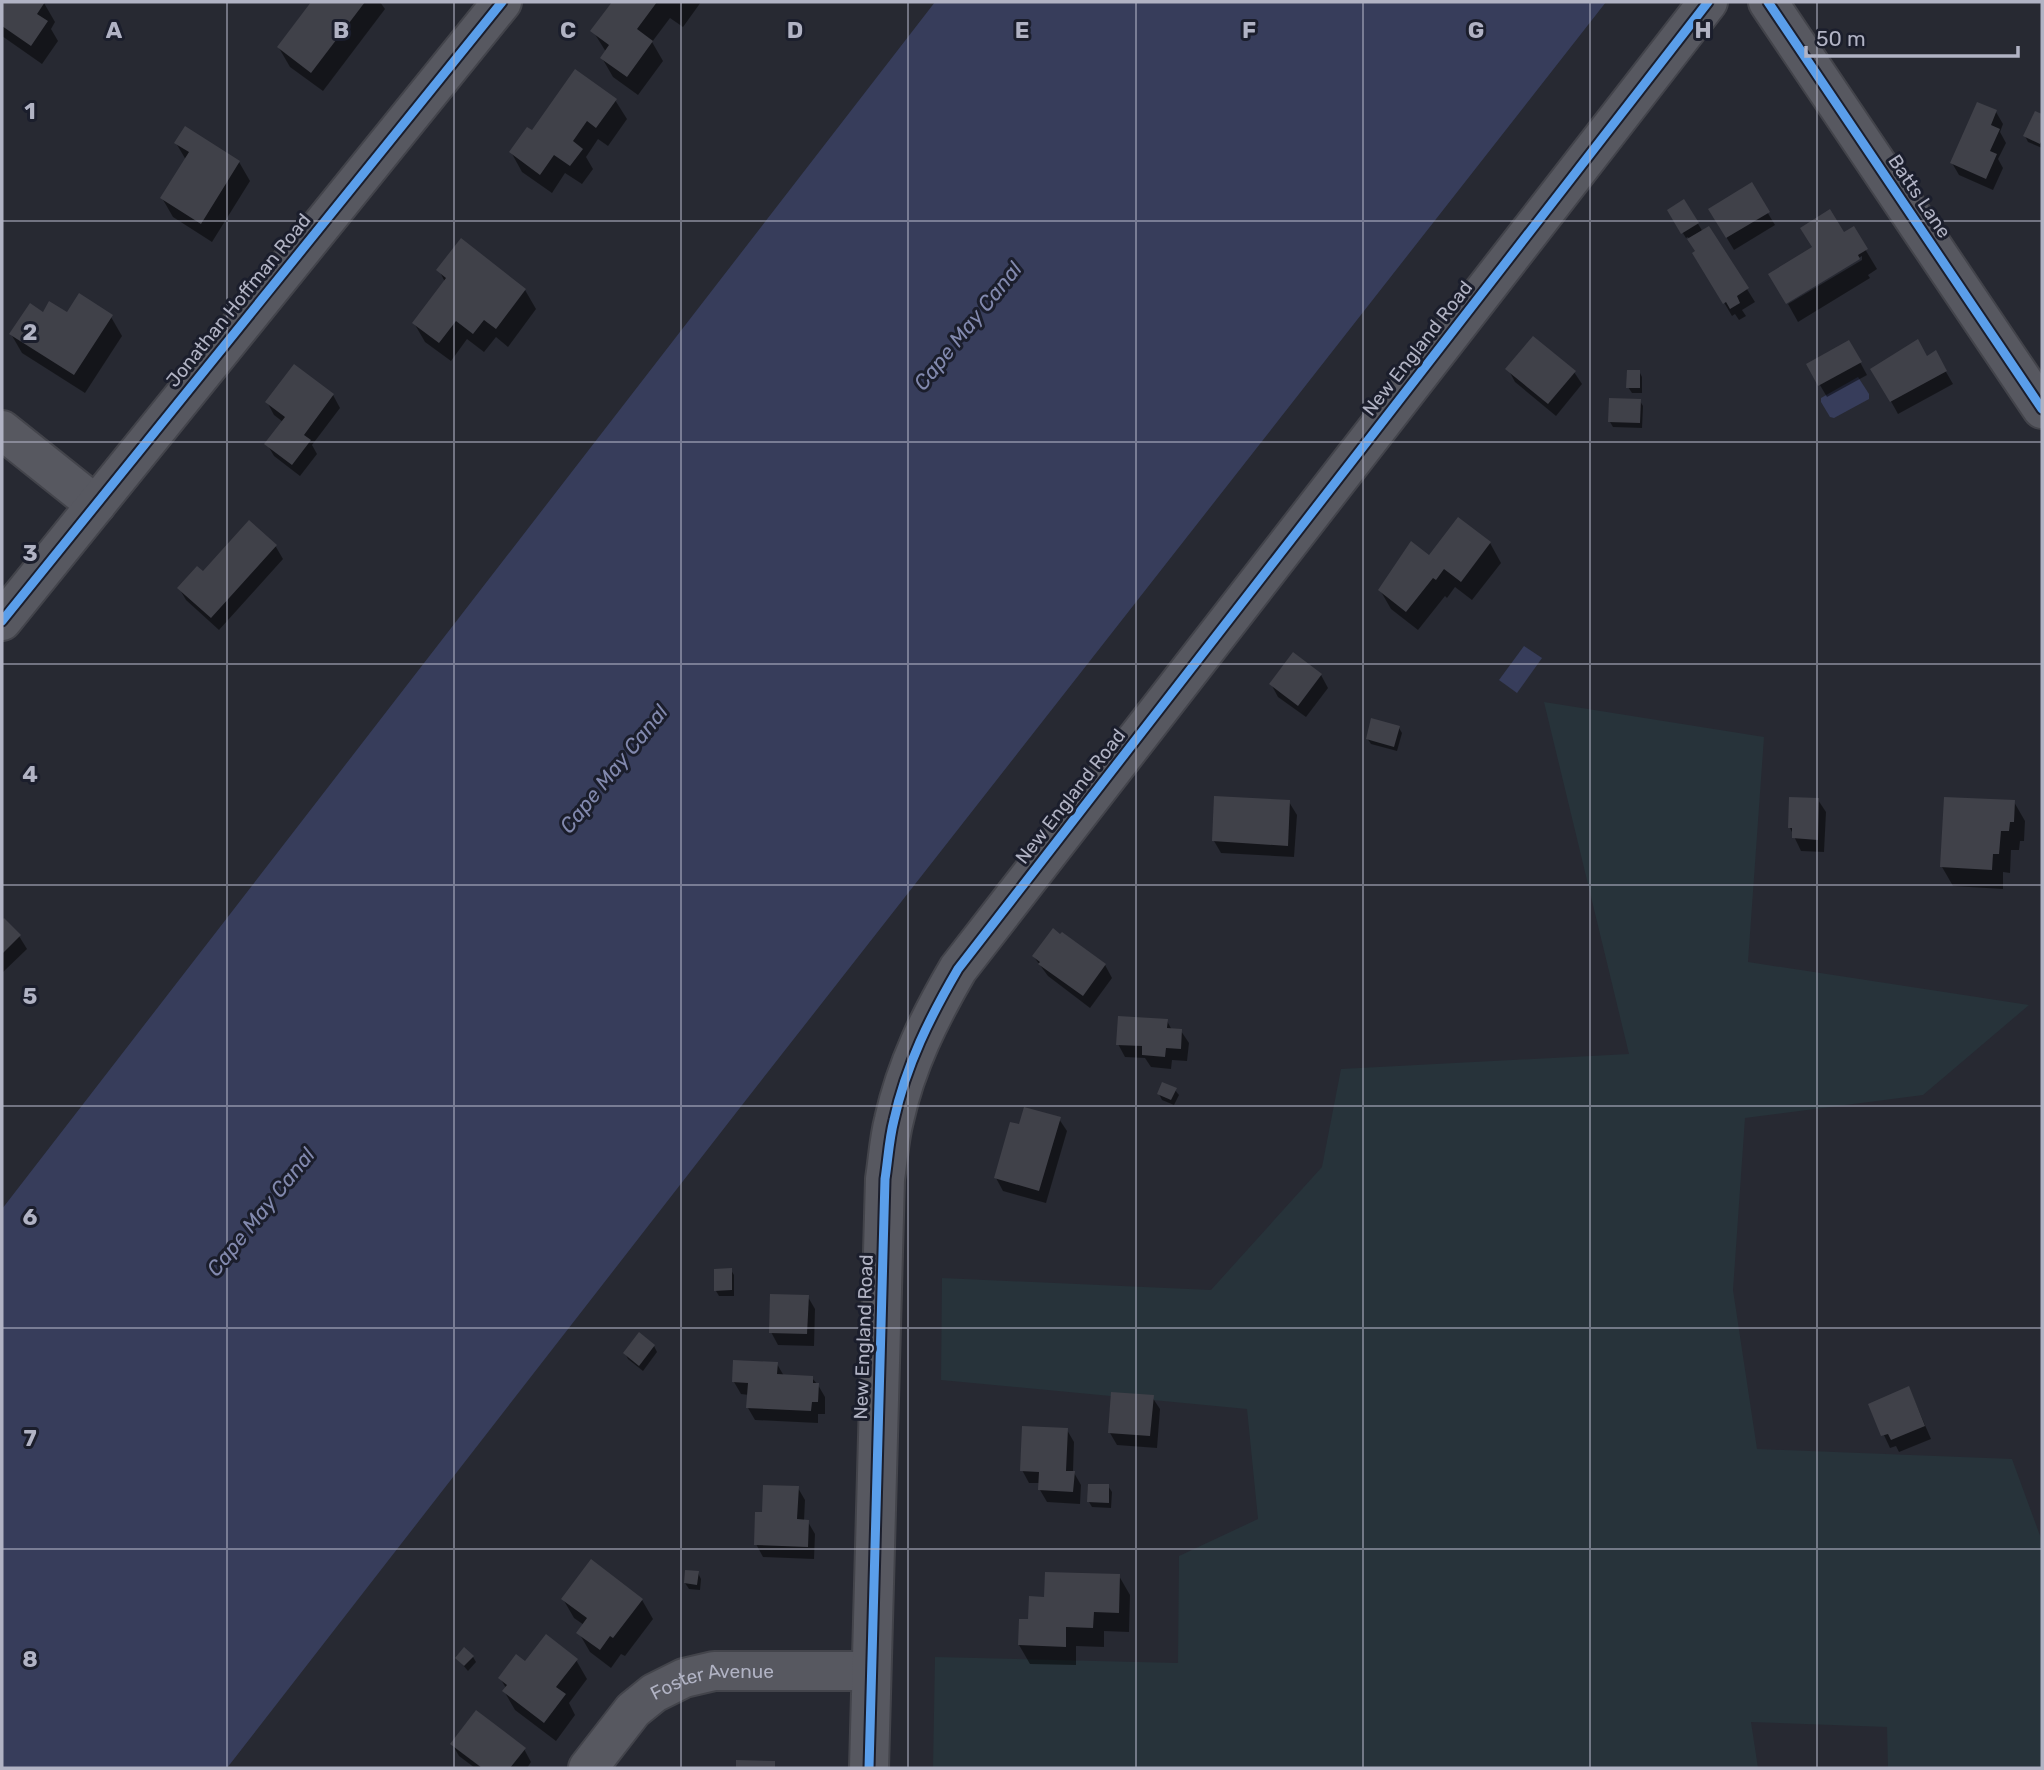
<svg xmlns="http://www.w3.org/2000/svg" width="2044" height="1770" viewBox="0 0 2044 1770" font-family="Rubik,sans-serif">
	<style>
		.green { fill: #27333a }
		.water { fill: #373d5b }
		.shadow { fill: #0007 }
		.building { fill: #404149 }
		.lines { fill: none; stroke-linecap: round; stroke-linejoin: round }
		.minor-casing { stroke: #43444b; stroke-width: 42 }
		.minor { stroke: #575860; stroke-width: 38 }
		.cycleway-casing { stroke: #1b1e2c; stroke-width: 13 }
		.cycleway { stroke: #5a9eea; stroke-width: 9 }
		.grid { fill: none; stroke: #b1b3c4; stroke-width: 2; stroke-opacity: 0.55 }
		.labels { text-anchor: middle; stroke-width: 6; stroke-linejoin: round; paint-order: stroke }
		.street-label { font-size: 19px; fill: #b1b3c4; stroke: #1b1e2c }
		.water-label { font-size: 21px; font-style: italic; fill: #8289ae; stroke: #1b1e2c }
		.grid-label { font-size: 23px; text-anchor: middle; font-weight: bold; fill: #b1b3c4; stroke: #1b1e2c; stroke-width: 6; stroke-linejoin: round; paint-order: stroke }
	</style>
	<rect width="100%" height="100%" fill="#272932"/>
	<polygon class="green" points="1544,702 1764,737 1748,962 2029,1005 1923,1095 1745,1118 1733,1290 1757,1449 2012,1459 2042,1541 2042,1768 1888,1768 1887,1727 1751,1722 1758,1768 933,1768 935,1657 1178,1663 1179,1556 1258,1519 1247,1409 941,1380 942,1278 1211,1290 1322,1167 1341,1069 1629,1054"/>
	<g class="water">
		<polygon points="935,2 1606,2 746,1100 227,1768 2,1768 2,1209"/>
		<polygon points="1858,377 1869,394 1869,399 1834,418 1830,417 1821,402 1821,398"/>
		<polygon points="1524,646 1542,658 1517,693 1499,680"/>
	</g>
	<g class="shadow">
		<polygon points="2,2 44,3 55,22 51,29 58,41 42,64 2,36"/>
		<polygon points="313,2 380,2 385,9 323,91 290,67 279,48"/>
		<polygon points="614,2 701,2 683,27 670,18 652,42 663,61 638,95 613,77 602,58 606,52 593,31"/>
		<polygon points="615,100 627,119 608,146 598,139 586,157 593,169 582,184 565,173 552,193 522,172 511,152 532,133"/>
		<polygon points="1996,112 2003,124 2000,132 2006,143 1998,159 2003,168 1993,190 1959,175 1952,163"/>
		<polygon points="2036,113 2042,116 2042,148 2028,142 2025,136"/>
		<polygon points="176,143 239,162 250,181 212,242 173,217 162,198 186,160"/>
		<polygon points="1751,185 1775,225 1734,250 1710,210"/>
		<polygon points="1684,201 1703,232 1709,228 1755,302 1742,310 1746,316 1739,320 1735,314 1732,316 1695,253 1697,252 1688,237 1686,238 1669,211"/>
		<polygon points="1853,229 1877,269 1868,275 1870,278 1798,322 1788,304 1862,260 1862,256 1786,302 1844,235"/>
		<polygon points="439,270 525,290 536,309 508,347 496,337 484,352 467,339 451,361 425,342 414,323 445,282"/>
		<polygon points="43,314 111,317 122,336 85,393 22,353 11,334"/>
		<polygon points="1849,342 1867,375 1827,397 1808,365"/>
		<polygon points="1935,353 1953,384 1898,414 1873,369 1927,358"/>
		<polygon points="1508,369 1574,372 1582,384 1556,416 1515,382"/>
		<polygon points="1639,371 1642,377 1642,393 1632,393 1628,387"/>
		<polygon points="333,395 340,408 312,445 317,454 300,476 274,456 267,444 283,422 274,415 267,402"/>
		<polygon points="1640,401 1643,406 1642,428 1613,427 1610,422"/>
		<polygon points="249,523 276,547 283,559 219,630 186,600 179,588 203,574"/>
		<polygon points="1490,543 1501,563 1472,600 1455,587 1447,598 1445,596 1418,630 1391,609 1380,590 1429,557"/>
		<polygon points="1321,675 1328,688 1306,717 1278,697 1271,684"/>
		<polygon points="1399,728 1402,733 1397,751 1371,744 1367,738"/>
		<polygon points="1818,800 1826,812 1824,852 1801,851 1790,828"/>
		<polygon points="1289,802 1297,815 1294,857 1221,853 1214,841"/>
		<polygon points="2014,802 2025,821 2024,841 2020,841 2019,850 2011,850 2010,873 2003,872 2003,889 1953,886 1942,867"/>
		<polygon points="4,920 19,936 27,949 2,973 2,922"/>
		<polygon points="1034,957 1105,965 1112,978 1090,1008 1048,976"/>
		<polygon points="1167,1021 1172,1030 1181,1031 1189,1043 1187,1061 1172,1060 1171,1069 1151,1067 1145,1058 1125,1057 1118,1044"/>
		<polygon points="1175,1090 1179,1095 1174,1105 1162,1100 1159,1094"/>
		<polygon points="1059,1119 1067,1131 1046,1203 1003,1191 996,1178 1020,1126"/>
		<polygon points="731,1270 734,1275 734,1296 719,1296 716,1291"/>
		<polygon points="808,1297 815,1309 814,1346 778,1345 771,1332"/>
		<polygon points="639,1335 654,1346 657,1352 643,1371 628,1359 625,1353"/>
		<polygon points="777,1364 784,1376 812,1378 818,1385 825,1397 825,1414 818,1414 818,1423 755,1420 748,1408 749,1395 741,1394 734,1382"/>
		<polygon points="1909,1388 1931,1439 1899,1452 1896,1446 1890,1448 1870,1405"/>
		<polygon points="1152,1397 1160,1409 1157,1448 1117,1445 1110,1433"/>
		<polygon points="1067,1430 1074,1442 1073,1471 1081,1485 1080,1504 1047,1502 1040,1490 1040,1483 1029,1483 1022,1470"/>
		<polygon points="1108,1486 1112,1492 1111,1508 1092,1507 1089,1502"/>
		<polygon points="798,1488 805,1500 804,1521 808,1522 815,1534 814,1559 763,1557 756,1544 764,1513"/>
		<polygon points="698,1573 701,1579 700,1590 689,1589 685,1583"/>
		<polygon points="1119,1576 1130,1595 1129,1632 1104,1631 1104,1647 1076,1646 1076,1665 1030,1664 1019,1645 1030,1621 1045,1599"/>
		<polygon points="563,1599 642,1600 653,1619 625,1656 621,1654 611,1668 590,1652 579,1633 584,1625 574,1618"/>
		<polygon points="473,1657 476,1662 468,1671 457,1658"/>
		<polygon points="576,1660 587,1679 569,1703 575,1715 556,1741 515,1710 504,1691 506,1688 500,1678 525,1663"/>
		<polygon points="452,1744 524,1749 531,1762 527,1768 475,1768 459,1756"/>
	</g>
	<g class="building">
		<polygon points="2,2 45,2 37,14 48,21 31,46 2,26"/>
		<polygon points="311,2 365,2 311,73 277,47"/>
		<polygon points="612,2 657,2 637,29 653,41 627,77 600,58 609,45 590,31"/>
		<polygon points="575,69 617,99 596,128 587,121 573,141 583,149 570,166 554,155 540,175 509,152 527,127 532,130"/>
		<polygon points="1977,102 1997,110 1991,125 2000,129 1990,151 1997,154 1986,179 1950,163"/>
		<polygon points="2035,111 2042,114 2042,140 2040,144 2023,136"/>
		<polygon points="185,126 240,161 201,224 160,198 189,152 174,143"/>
		<polygon points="1752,182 1770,212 1726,238 1708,209"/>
		<polygon points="1684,199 1699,223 1681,234 1667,210"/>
		<polygon points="1830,209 1844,232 1854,226 1868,249 1858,255 1860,259 1786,304 1768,274 1812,247 1800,228"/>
		<polygon points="1709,226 1749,288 1737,296 1740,303 1730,309 1726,302 1723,304 1692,253 1695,251 1687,239"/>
		<polygon points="461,238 526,289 496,329 484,320 473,334 456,321 439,343 412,323 446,278 436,270"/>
		<polygon points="79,293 113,315 74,375 9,334 30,303 43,312 49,301 67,312"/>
		<polygon points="1533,336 1576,371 1548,404 1505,369"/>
		<polygon points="1918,339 1927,356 1936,350 1947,371 1890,402 1870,369"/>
		<polygon points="1849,340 1862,362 1818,386 1806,364"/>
		<polygon points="294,364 334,394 304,435 311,440 292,465 264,444 285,417 265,402"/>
		<polygon points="1627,370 1640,370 1640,388 1626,388"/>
		<polygon points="1609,398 1641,399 1640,423 1608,422"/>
		<polygon points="1458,517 1491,542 1461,582 1444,569 1436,580 1433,578 1406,612 1378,590 1411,541 1429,555"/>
		<polygon points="249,520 277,545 211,618 177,588 197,566 203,571"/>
		<polygon points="1293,652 1322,674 1298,706 1269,684"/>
		<polygon points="1371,718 1400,726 1394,747 1366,739"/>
		<polygon points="1214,796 1290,800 1288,846 1212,841"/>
		<polygon points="1789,797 1819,798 1818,840 1792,838 1792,828 1788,828"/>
		<polygon points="1944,797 2015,800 2014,822 2010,822 2009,831 2001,831 1999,854 1993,854 1992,870 1940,867"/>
		<polygon points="4,918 21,935 2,954 2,920"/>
		<polygon points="1053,928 1060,934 1062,932 1106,964 1083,996 1038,964 1040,962 1032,956"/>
		<polygon points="1118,1016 1168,1019 1167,1028 1182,1029 1181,1049 1166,1048 1165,1057 1142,1055 1142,1046 1116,1045"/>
		<polygon points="1162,1082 1177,1088 1171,1100 1157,1094"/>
		<polygon points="1024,1107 1061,1117 1039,1191 994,1178 1010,1122 1019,1124"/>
		<polygon points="732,1268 732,1290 714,1291 714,1269"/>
		<polygon points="770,1294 809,1295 807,1334 769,1333"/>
		<polygon points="639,1332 655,1345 639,1366 623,1353"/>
		<polygon points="733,1360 778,1362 777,1374 813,1376 813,1383 819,1383 818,1402 812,1402 811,1411 746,1408 748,1383 732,1382"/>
		<polygon points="1909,1386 1925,1426 1891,1440 1888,1434 1881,1436 1868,1404"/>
		<polygon points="1111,1392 1154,1395 1150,1436 1108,1433"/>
		<polygon points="1022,1426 1068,1428 1066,1471 1075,1471 1073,1492 1038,1490 1039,1472 1020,1471"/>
		<polygon points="1088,1484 1109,1484 1109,1503 1087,1502"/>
		<polygon points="763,1485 799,1486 797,1519 809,1520 808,1547 754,1545 755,1512 762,1512"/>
		<polygon points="591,1559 643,1599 613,1638 610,1636 600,1650 576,1633 587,1618 561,1599"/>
		<polygon points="685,1570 699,1571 697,1585 684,1583"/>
		<polygon points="1045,1572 1120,1574 1119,1613 1094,1612 1093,1628 1066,1627 1066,1647 1018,1645 1019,1619 1028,1619 1029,1596 1044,1597"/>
		<polygon points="546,1634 578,1659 556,1687 566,1694 544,1723 502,1691 507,1685 498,1678 516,1654 525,1661"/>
		<polygon points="464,1647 474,1656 464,1666 455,1658"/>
		<polygon points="476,1710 526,1748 510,1768 482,1768 450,1744"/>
		<polygon points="736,1760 775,1761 775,1768 736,1768"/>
	</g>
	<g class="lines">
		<defs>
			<g id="minor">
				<polyline points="1768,2 2042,409"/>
				<polyline points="2,430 96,505"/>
				<polyline points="2,621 502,2"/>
				<path id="s1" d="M588,1768L633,1710L654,1693L684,1678L714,1671H870"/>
				<path d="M869,1768L885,1179C888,1160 889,1139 894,1120C906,1065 930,1017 958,969L1708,2"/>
			</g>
		</defs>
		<use href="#minor" class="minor-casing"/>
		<use href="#minor" class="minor"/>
		<defs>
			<g id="cycleway">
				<polyline points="1768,2 2042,409"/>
				<polyline points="2,621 502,2"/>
				<path d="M869,1768L885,1179C888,1160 889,1139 894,1120C906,1065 930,1017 958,969L1708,2"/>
			</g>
		</defs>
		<use href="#cycleway" class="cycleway-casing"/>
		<use href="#cycleway" class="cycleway"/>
	</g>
	<path class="grid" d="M227,2V1768M454,2V1768M681,2V1768M908,2V1768M1136,2V1768M1363,2V1768M1590,2V1768M1817,2V1768M2,221H2042M2,442H2042M2,664H2042M2,885H2042M2,1106H2042M2,1328H2042M2,1549H2042"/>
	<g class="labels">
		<g class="street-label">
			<text transform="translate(1920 196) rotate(56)" y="7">Batts Lane</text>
			<text transform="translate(238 300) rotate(-51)" y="7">Jonathan Hoffman Road</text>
			<text transform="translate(1417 348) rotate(-52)" y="7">New England Road</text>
			<text transform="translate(1070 796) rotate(-52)" y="7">New England Road</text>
			<text transform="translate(863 1337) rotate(-88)" y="7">New England Road</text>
			<text dy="7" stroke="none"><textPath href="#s1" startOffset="161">Foster Avenue</textPath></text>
		</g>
		<g class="water-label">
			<text transform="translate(968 326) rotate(-51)" y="7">Cape May Canal</text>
			<text transform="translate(614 769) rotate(-51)" y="7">Cape May Canal</text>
			<text transform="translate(261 1212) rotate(-51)" y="7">Cape May Canal</text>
		</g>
	</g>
	<g class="grid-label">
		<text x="114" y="38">A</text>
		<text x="341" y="38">B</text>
		<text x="568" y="38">C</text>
		<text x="795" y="38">D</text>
		<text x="1022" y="38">E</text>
		<text x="1249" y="38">F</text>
		<text x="1476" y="38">G</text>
		<text x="1703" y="38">H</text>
		<text x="30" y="119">1</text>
		<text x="30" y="340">2</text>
		<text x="30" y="561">3</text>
		<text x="30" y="782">4</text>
		<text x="30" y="1004">5</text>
		<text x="30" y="1225">6</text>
		<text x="30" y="1446">7</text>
		<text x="30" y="1667">8</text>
	</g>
	<rect width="2044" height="1770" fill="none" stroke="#b1b3c4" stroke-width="7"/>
	<path d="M1806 46v10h212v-10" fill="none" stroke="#b1b3c4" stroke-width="3.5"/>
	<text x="1816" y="46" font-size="21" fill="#b1b3c4" stroke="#1b1e2c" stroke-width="5" paint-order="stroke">50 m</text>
</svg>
